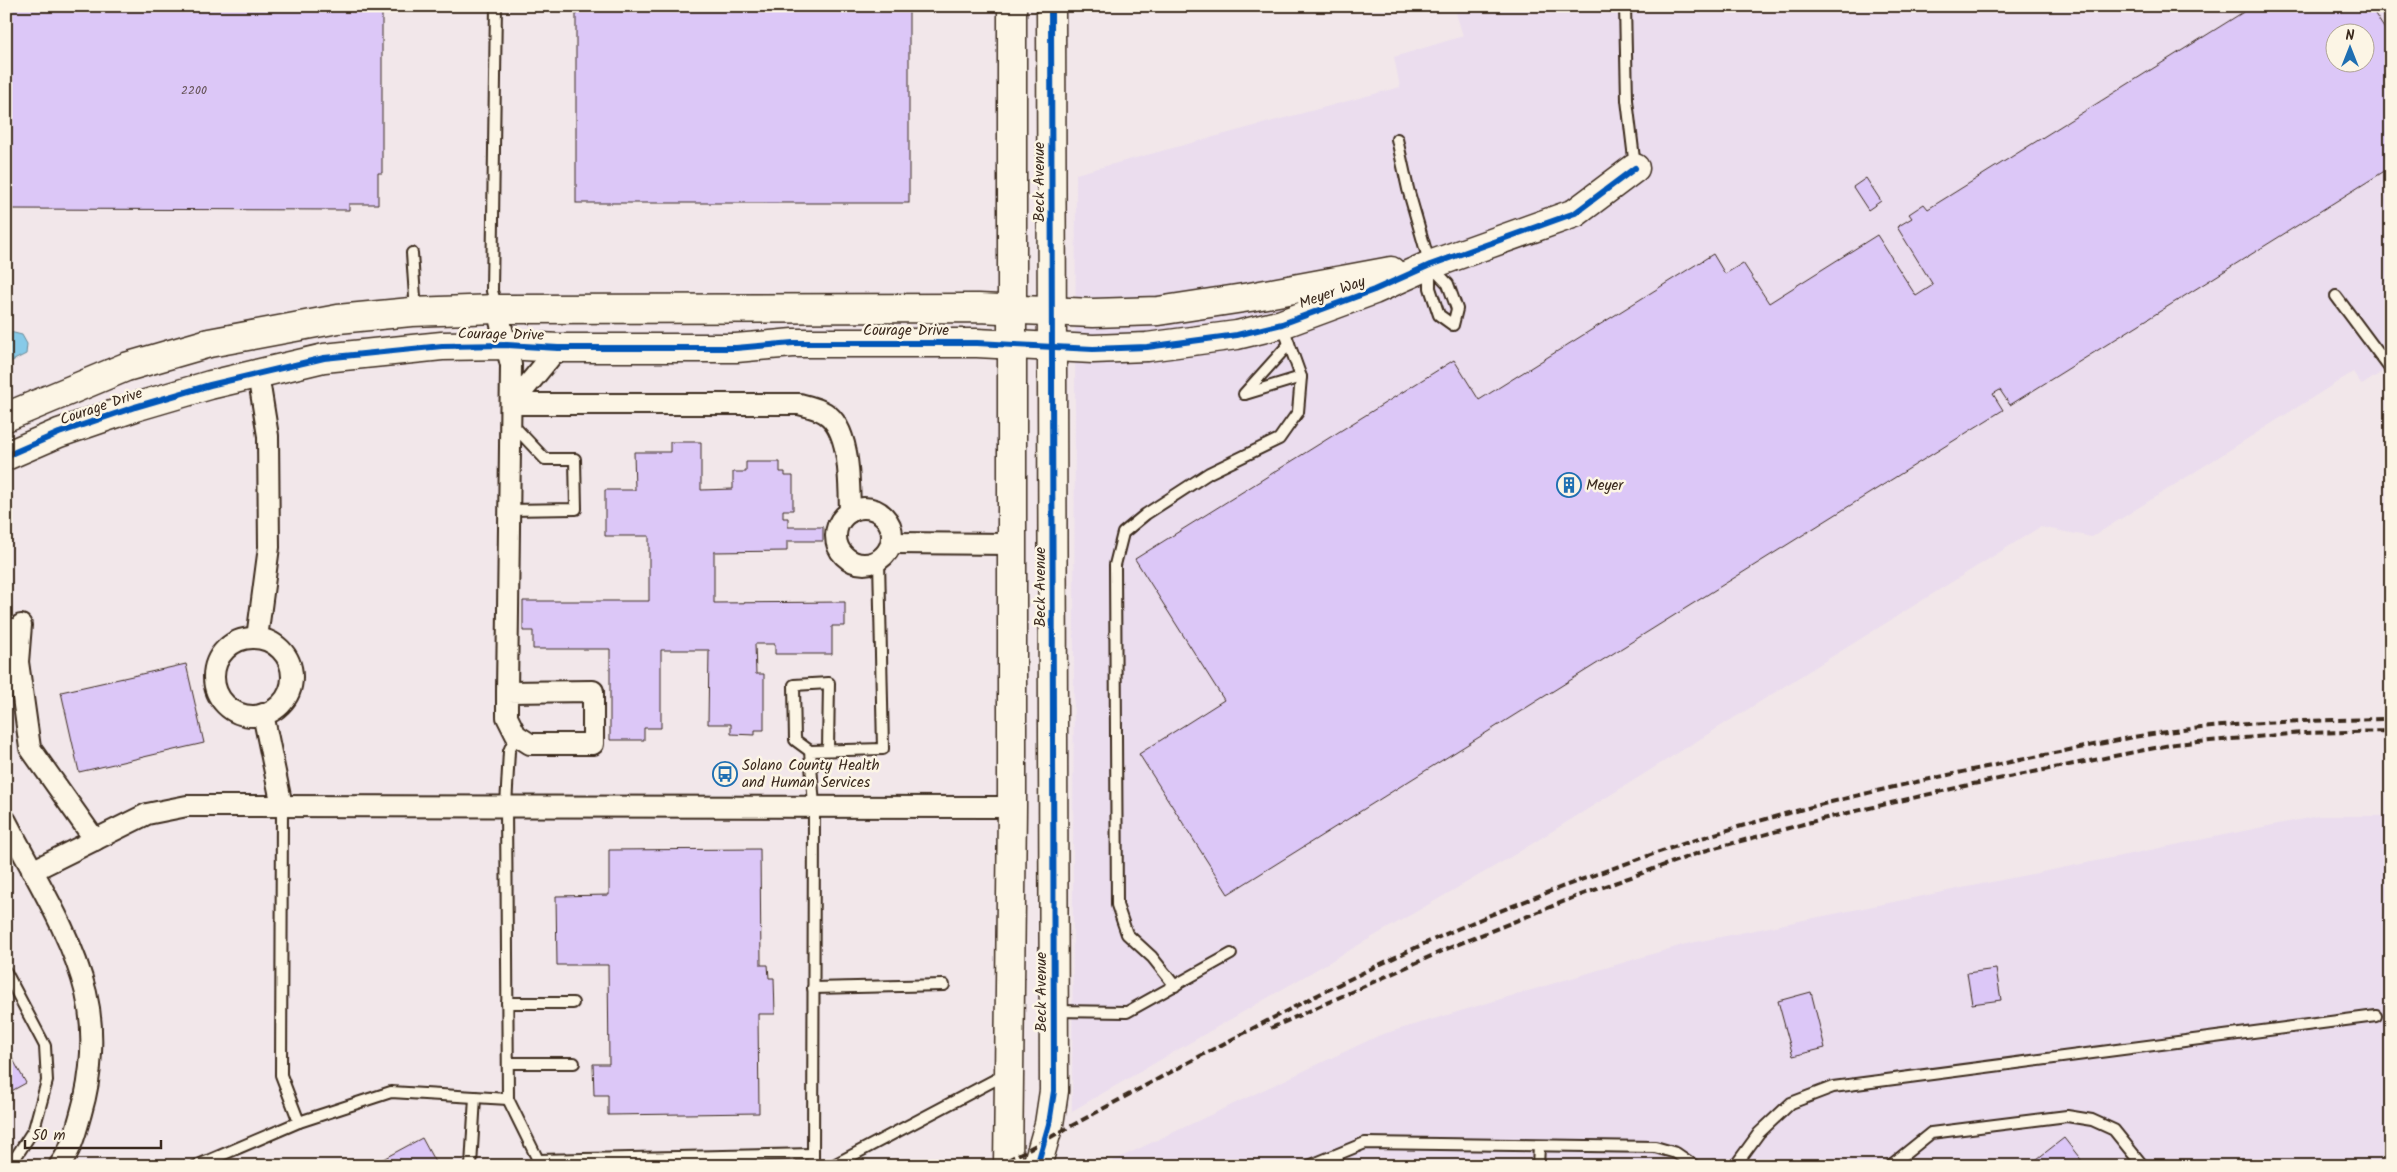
<svg xmlns="http://www.w3.org/2000/svg" width="2397" height="1172" viewBox="0 0 2397 1172" font-family="Kalam,sans-serif">
	<style>
		.built { fill: #ebddee; fill-rule: evenodd }
		.water { fill: #87cae8; stroke: #698a97 }
		.building { fill: #dcc7f7; stroke: #3b2a1e; fill-rule: evenodd }
		.lines { fill: none; stroke-linecap: round; stroke-linejoin: round }
		.lane-casing { stroke: #3b2a1e; stroke-width: 14 }
		.street-casing { stroke: #3b2a1e; stroke-width: 24 }
		.secondary-casing { stroke: #3b2a1e; stroke-width: 31 }
		.lane { stroke: #fcf5e5; stroke-width: 10 }
		.street { stroke: #fcf5e5; stroke-width: 20 }
		.secondary { stroke: #fcf5e5; stroke-width: 28 }
		.rail { stroke: #3b2a1e; stroke-width: 4; stroke-dasharray: 8 4; stroke-linecap: butt }
		.cycleway-casing { stroke: #fcf5e5; stroke-width: 9 }
		.cycleway { stroke: #0057b8; stroke-width: 6 }
		.labels { text-anchor: middle; stroke-width: 5; stroke-linejoin: round; paint-order: stroke }
		.number-label { font-size: 12px; fill: #635154 }
		.street-label { font-size: 15px; fill: #3b2a1e; stroke: #fcf5e5 }
		.poi-label { font-size: 15px; fill: #3b2a1e; stroke: #fcf5e5; text-anchor: start }
	</style>
	<rect width="100%" height="100%" fill="#f2e7ea"/>
	<filter id="ink" filterUnits="userSpaceOnUse"><feTurbulence type="fractalNoise" baseFrequency=".02" numOctaves="2"/><feDisplacementMap in="SourceGraphic" scale="10" xChannelSelector="R" yChannelSelector="G"/><feConvolveMatrix kernelMatrix="1 2 1 2 8 2 1 2 1" color-interpolation-filters="sRGB"/></filter>
	<g filter="url(#ink)">
		<g class="built">
			<path d="M1454,6H2391V366L2362,385L2353,372L2092,537L2040,527L1514,855L1072,1111L1076,174L1400,87L1394,57L1463,36ZM2334,32H2364V62H2334Z"/>
			<polygon points="2318,816 2391,816 2391,1166 1102,1166 1380,1035 1686,944"/>
		</g>
		<polygon class="water" points="6,331 22,335 27,344 26,354 6,364"/>
		<g class="building">
			<polygon points="6,6 382,6 382,173 378,173 378,204 349,204 349,210 6,209"/>
			<rect x="576" y="6" width="333" height="197"/>
			<path d="M2253,6H2370L2391,39V167L2010,405L2000,390L1993,394L2003,410L1228,894L1139,754L1224,700L1135,559L1454,360L1479,400L1713,254L1725,274L1743,263L1769,303L1877,235L1916,296L1933,285L1897,227L1912,218L1909,214L1924,204L1928,209ZM2334,32H2364V62H2334Z"/>
			<polygon points="1866,178 1881,201 1868,210 1853,187"/>
			<polygon points="670,442 701,442 701,490 733,489 733,472 746,472 746,462 780,462 780,472 785,472 785,476 793,476 793,510 783,510 783,518 788,518 788,527 823,527 823,541 787,541 787,551 714,552 714,603 845,602 845,626 832,626 832,654 775,654 775,644 755,644 756,674 764,674 764,730 755,730 755,735 731,734 731,724 708,724 709,650 661,650 661,728 644,728 644,740 610,740 610,649 533,649 533,631 523,631 523,601 649,601 649,536 605,536 605,490 635,490 634,452 670,452"/>
			<polygon points="186,664 204,743 79,772 61,692"/>
			<polygon points="760,849 761,965 768,965 769,978 774,978 775,1014 758,1014 759,1113 608,1115 608,1095 594,1095 593,1064 609,1064 608,965 557,965 556,896 609,895 609,850"/>
			<polygon points="1996,969 2001,1000 1972,1004 1967,973"/>
			<polygon points="1811,992 1825,1048 1793,1056 1778,1001"/>
			<polygon points="6,1047 26,1083 6,1094"/>
			<polygon points="422,1138 437,1166 370,1166"/>
			<polygon points="2064,1138 2086,1166 2028,1166"/>
		</g>
		<g class="lines">
			<defs>
				<g id="lane">
					<polyline points="496,6 492,291 497,308"/>
					<polyline points="1625,6 1627,100 1635,167"/>
					<polyline points="1397,139 1408,189 1430,265 1430,288 1439,315 1453,325 1457,309 1448,284 1431,266"/>
					<polyline points="412,253 416,312"/>
					<polyline points="2336,296 2391,370"/>
					<polyline points="1244,394 1289,344"/>
					<polyline points="1245,394 1301,377"/>
					<polyline points="508,510 576,509 575,459 545,459 512,424"/>
					<polyline points="516,735 509,751 506,806 508,1099 541,1166"/>
					<polyline points="810,751 795,740 794,685 829,683 828,750"/>
					<polyline points="282,806 281,1075 299,1122 391,1092 508,1099"/>
					<polyline points="6,972 45,1046 47,1081 34,1129 10,1166"/>
					<polyline points="1175,986 1152,957 1127,934 1117,905 1115,565 1123,533 1146,514 1209,473 1279,439 1298,412 1301,377 1282,324"/>
					<polyline points="813,988 944,985"/>
					<polyline points="507,1003 573,1003"/>
					<polyline points="1054,1011 1127,1012 1231,954"/>
					<polyline points="508,1063 574,1063"/>
					<polyline points="538,1160 813,1154"/>
					<polyline points="196,1166 299,1122"/>
					<polyline points="471,1166 475,1097"/>
					<polyline points="813,1166 814,806 810,751 883,749 879,560"/>
					<polyline points="832,1166 1006,1074"/>
					<polyline points="1309,1166 1365,1143 1655,1147 1676,1153 1695,1166"/>
					<polyline points="1538,1166 1539,1146"/>
					<polyline points="1735,1166 1759,1133 1791,1103 1833,1087 2376,1016"/>
					<polyline points="1890,1166 1931,1133 2067,1116 2092,1120 2114,1130 2143,1166"/>
				</g>
				<g id="street">
					<polyline points="497,309 511,365 507,692 507,717 516,735 530,744 593,744 593,691 507,692"/>
					<path d="M512,404H799C807,406 817,408 825,413C851,429 849,484 850,512"/>
					<polyline points="512,404 558,348"/>
					<circle cx="864" cy="536" r="28"/>
					<polyline points="892,543 1012,544"/>
					<polyline points="21,625 18,662 30,748 95,840"/>
					<polyline points="257,638 269,547 268,436 258,374"/>
					<circle cx="253" cy="677" r="39"/>
					<polyline points="263,714 282,806"/>
					<path d="M6,821C34,876 71,932 86,993C95,1030 92,1076 81,1113C76,1131 71,1151 59,1166"/>
					<polyline points="32,871 147,814 187,806 1012,807"/>
				</g>
				<g id="secondary">
					<polyline points="6,417 126,367 209,343 338,319 411,312 497,309 978,308 1093,313 1158,311 1250,297 1391,271"/>
					<polyline points="6,456 59,433 135,407 210,385 324,358 442,346 507,345 558,348 736,348 793,343 977,343 1093,349 1147,347 1237,335 1282,324 1374,290 1430,265 1575,213 1635,168"/>
					<polyline points="1008,1166 1012,807 1012,6"/>
					<polyline points="1037,1166 1049,1124 1054,1091 1051,6"/>
				</g>
			</defs>
			<use href="#lane" class="lane-casing"/>
			<use href="#street" class="street-casing"/>
			<use href="#secondary" class="secondary-casing"/>
			<use href="#lane" class="lane"/>
			<use href="#street" class="street"/>
			<use href="#secondary" class="secondary"/>
			<g class="rail">
				<polyline points="1271,1028 1449,948 1575,897 1704,851 1822,819 1973,784 2175,744 2302,733 2391,731"/>
				<path d="M997,1166C1139,1090 1281,1009 1428,942C1496,911 1568,884 1639,859C1799,802 1967,771 2133,737C2218,723 2304,720 2391,719"/>
			</g>
			<defs>
				<g id="cycleway">
					<polyline points="6,456 59,433 135,407 210,385 324,358 442,346 507,345 558,348 736,348 793,343 977,343 1093,349 1147,347 1237,335 1282,324 1374,290 1430,265 1575,213 1635,168"/>
					<polyline points="1037,1166 1049,1124 1054,1091 1051,6"/>
				</g>
			</defs>
			<use href="#cycleway" class="cycleway-casing"/>
			<use href="#cycleway" class="cycleway"/>
		</g>
	</g>
	<defs>
		<symbol id="building-ring" viewBox="-11 -11 22 22"><circle r="9.5" fill="#fcf5e5" stroke="#1f6fb2" stroke-width="1.5"/><path d="M-4-6H4V6H1V3H-1V6H-4ZM-2.5-4.3h1.7v1.8h-1.7ZM.8-4.3h1.7v1.8H.8ZM-2.5-1h1.7V.8h-1.7ZM.8-1h1.7V.8H.8Z" fill="#1f6fb2"/></symbol>
		<symbol id="bus-ring" viewBox="-11 -11 22 22"><circle r="9.5" fill="#fcf5e5" stroke="#1f6fb2" stroke-width="1.5"/><path d="M-5-6H5V4H4V6H2V4H-2V6H-4V4H-5ZM-3.5-4V0h7V-4ZM-3.5 1.2v1.5H-2V1.2ZM2 1.2v1.5H3.5V1.2Z" fill="#1f6fb2"/></symbol>
	</defs>
	<g fill-rule="evenodd">
		<use href="#building-ring" x="1555" y="471" width="28" height="28"/>
		<use href="#bus-ring" x="711" y="760" width="28" height="28"/>
	</g>
	<g class="labels">
		<g class="number-label">
			<text x="194" y="94">2200</text>
		</g>
		<g class="street-label">
			<text transform="translate(1039 182) rotate(-90)" y="5">Beck Avenue</text>
			<text transform="translate(1332 292) rotate(-20)" y="5">Meyer Way</text>
			<text x="906" y="335">Courage Drive</text>
			<text transform="translate(501 334) rotate(1)" y="5">Courage Drive</text>
			<text transform="translate(101 406) rotate(-19)" y="5">Courage Drive</text>
			<text transform="translate(1040 587) rotate(-90)" y="5">Beck Avenue</text>
			<text transform="translate(1041 992) rotate(-90)" y="5">Beck Avenue</text>
		</g>
		<g class="poi-label">
			<text x="1586" y="490">Meyer</text>
			<text x="742" y="770">Solano County Health<tspan x="742" dy="17">and Human Services</tspan></text>
		</g>
	</g>
	<rect width="2397" height="1172" fill="none" stroke="#fcf5e5" stroke-width="25"/>
	<rect x="12" y="12" width="2372" height="1147" fill="none" stroke="#3b2a1e" stroke-width="2" filter="url(#ink)"/>
	<g transform="translate(2350 48)"><circle r="24" fill="#fcf5e5" stroke="#afa495"/>
	<path d="M0-4L9 19L0 12L-9 19Z" fill="#1f6fb2"/>
	<text y="-8" font-size="14" font-weight="bold" text-anchor="middle" fill="#3b2a1e">N</text>
	</g>
	<path d="M25 1140v8h136v-8" fill="none" stroke="#3b2a1e" stroke-width="2.5"/>
	<text x="32" y="1140" font-size="15" fill="#3b2a1e" stroke="#fcf5e5" stroke-width="4" paint-order="stroke">50 m</text>
</svg>
